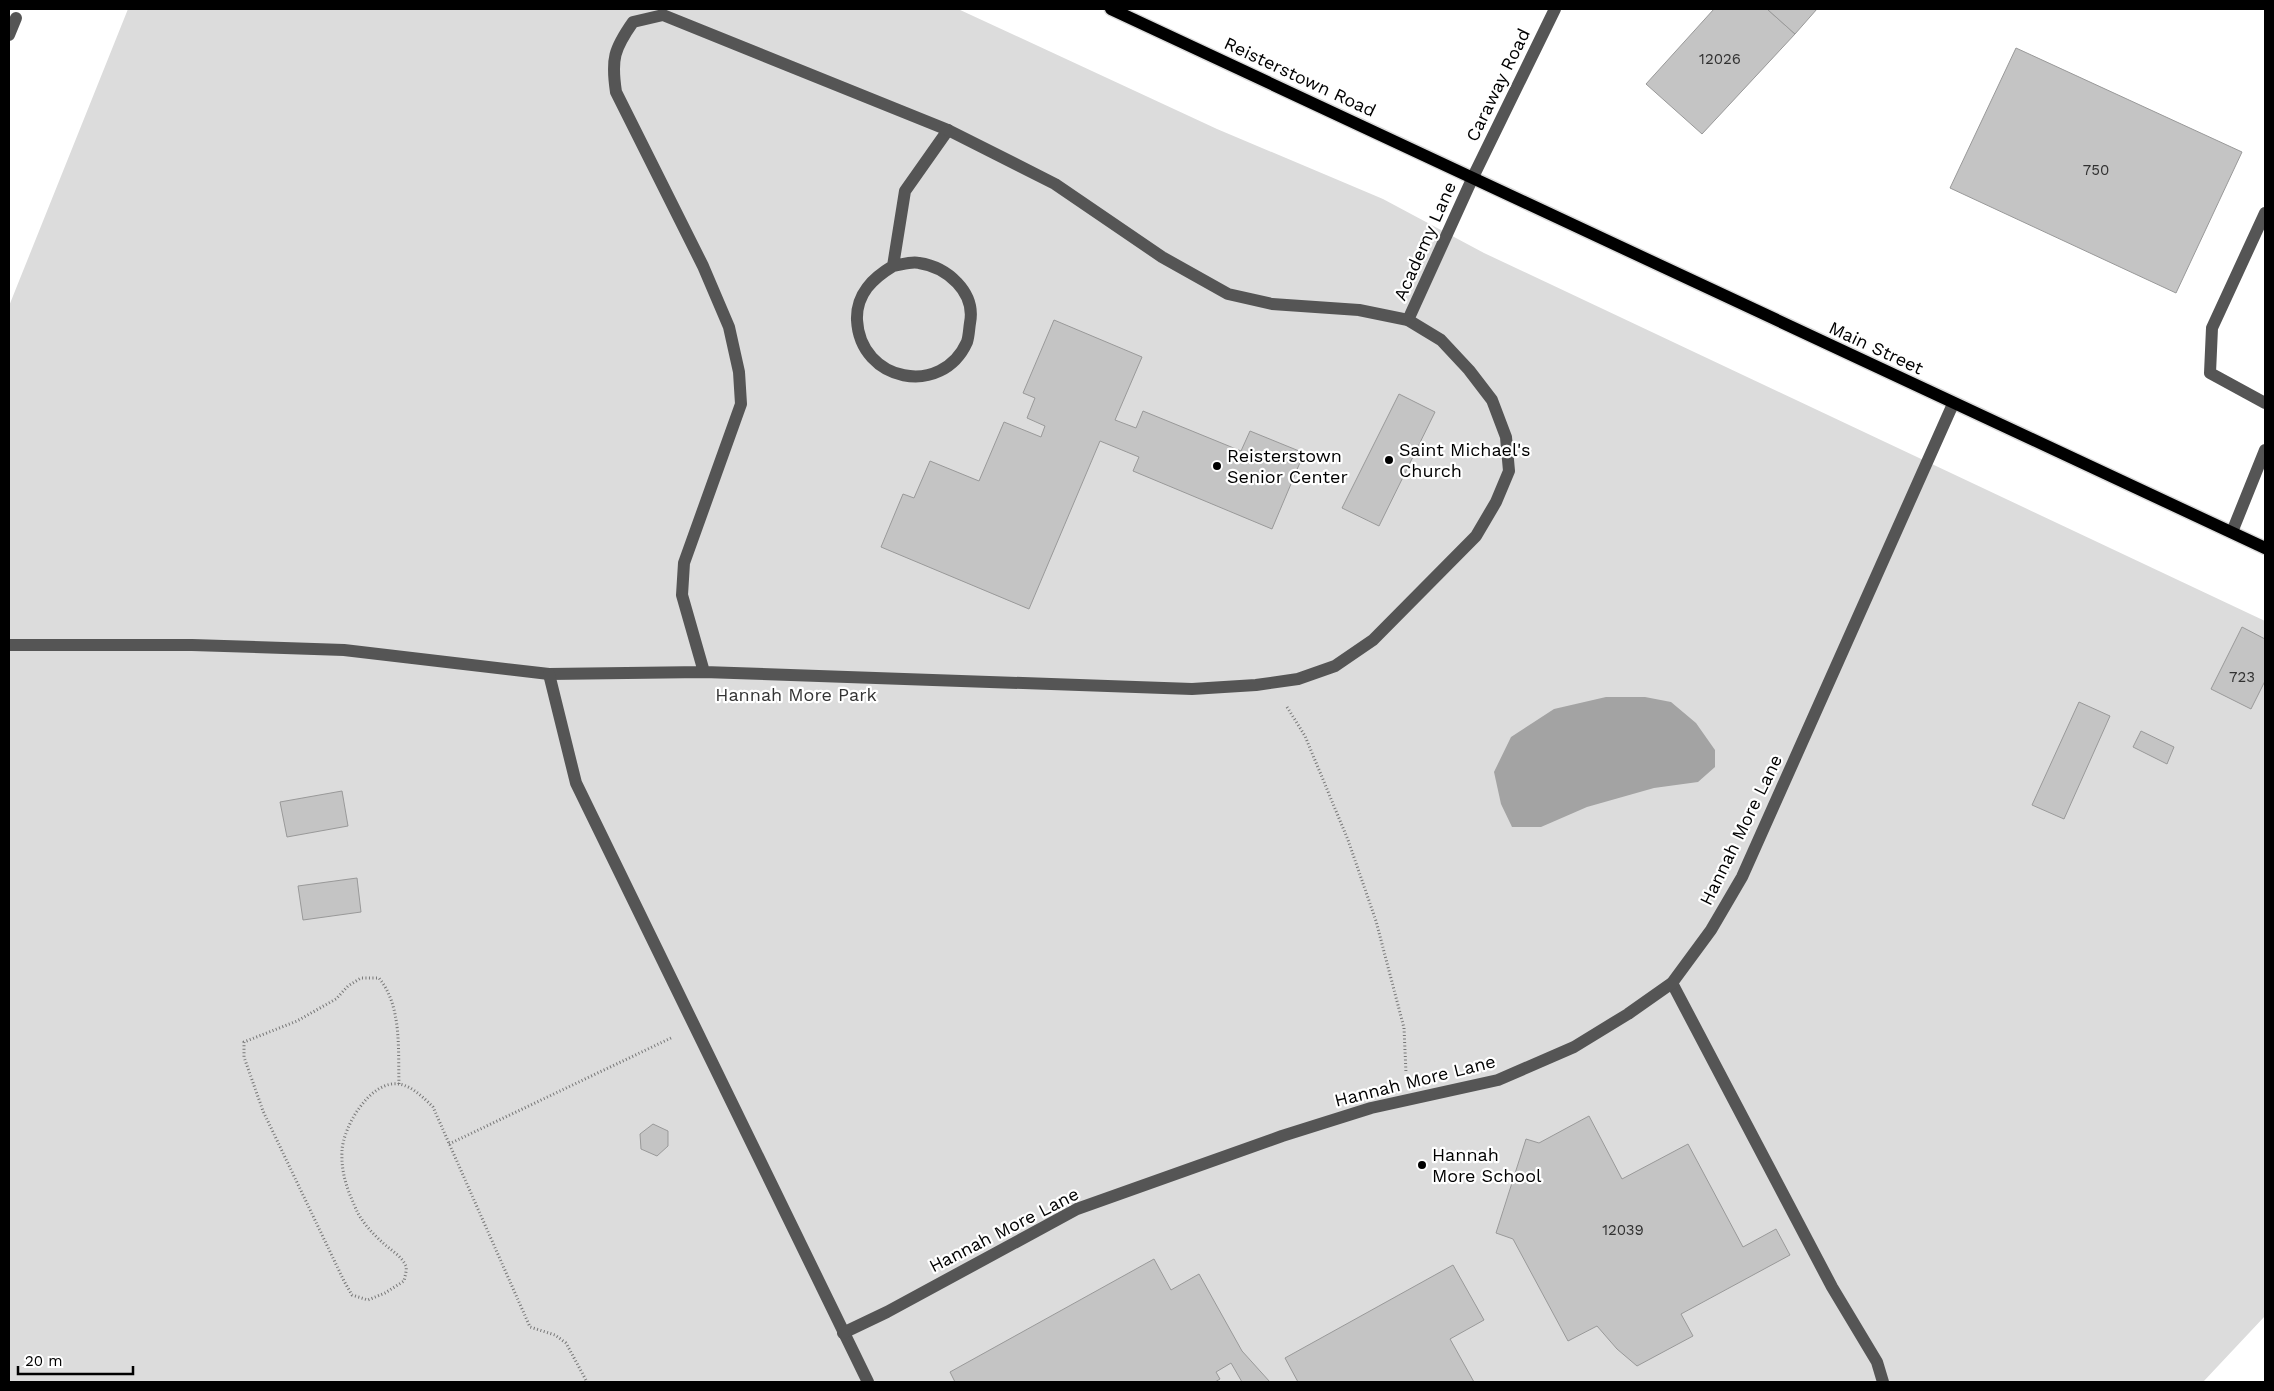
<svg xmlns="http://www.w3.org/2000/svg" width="2274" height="1391" viewBox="0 0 2274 1391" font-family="'Work Sans',sans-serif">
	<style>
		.green { fill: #dcdcdc }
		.water { fill: #a3a3a3 }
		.building { fill: #c4c4c4; stroke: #999 }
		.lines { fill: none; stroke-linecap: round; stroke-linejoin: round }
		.major-casing { stroke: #dbdbdb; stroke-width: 15 }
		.path { stroke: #777; stroke-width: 3; stroke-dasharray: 1 2.5; stroke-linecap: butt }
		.minor { stroke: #555; stroke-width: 12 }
		.major { stroke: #000; stroke-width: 12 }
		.poi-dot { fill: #000; stroke: #fff; stroke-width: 2 }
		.labels { text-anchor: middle; stroke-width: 4.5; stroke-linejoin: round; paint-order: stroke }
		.number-label { font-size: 15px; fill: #313131 }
		.street-label { font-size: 18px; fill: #000; stroke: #fff }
		.poi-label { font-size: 18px; fill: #000; stroke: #fff; text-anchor: start }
		.park-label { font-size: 18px; fill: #333; stroke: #fff }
	</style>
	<rect width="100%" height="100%" fill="#fff"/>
	<polygon class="green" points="128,9 958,9 1217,129 1383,199 1484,253 2265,621 2265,1316 2203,1382 9,1382 9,306"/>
	<polygon class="water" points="1606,697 1645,697 1671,702 1696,723 1715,750 1715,767 1698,782 1654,788 1587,807 1541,827 1512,827 1501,804 1494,772 1511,737 1554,709"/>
	<g class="building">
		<polygon points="1714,9 1767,9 1795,34 1702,134 1646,84"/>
		<polygon points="1767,9 1817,9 1795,34"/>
		<polygon points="2016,48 2242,152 2176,293 1950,188"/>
		<polygon points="1054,320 1142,357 1115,420 1136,428 1143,411 1241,451 1250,431 1304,453 1272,529 1133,471 1139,457 1100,441 1029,609 881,547 903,494 914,498 930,461 979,481 1004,422 1041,437 1045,426 1027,418 1035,398 1023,393"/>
		<polygon points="1399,394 1435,412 1379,526 1342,508"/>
		<polygon points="2242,627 2265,639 2265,681 2251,709 2211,689"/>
		<polygon points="2079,702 2110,716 2064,819 2032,805"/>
		<polygon points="2141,731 2174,747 2167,764 2133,747"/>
		<polygon points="342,791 348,826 287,837 280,802"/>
		<polygon points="357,878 361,912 303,920 298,886"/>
		<polygon points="1589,1116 1622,1179 1688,1144 1743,1247 1776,1229 1790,1255 1681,1314 1693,1336 1637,1366 1617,1349 1597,1326 1568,1341 1513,1239 1496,1233 1526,1139 1539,1143"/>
		<polygon points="653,1124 668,1131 668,1146 657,1156 641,1149 640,1134"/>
		<polygon points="1154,1259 1171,1290 1199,1274 1242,1351 1270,1382 1242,1382 1231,1363 1216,1372 1220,1379 1215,1382 955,1382 950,1372"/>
		<polygon points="1453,1265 1484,1320 1450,1339 1474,1382 1298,1382 1285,1358"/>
	</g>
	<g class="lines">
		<defs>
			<polyline id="major" points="1111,9 2265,548"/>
		</defs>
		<use href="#major" class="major-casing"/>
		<g class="path">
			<polyline points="1287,707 1305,736 1348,840 1376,921 1404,1028 1406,1073"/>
			<path d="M399,1084C398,1050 402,1006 379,978H361L348,986L336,999L297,1021L244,1042V1057L263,1111L344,1281L352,1295L368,1300L385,1293L404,1281C405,1276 407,1270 406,1266C401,1255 390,1250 382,1242C372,1233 361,1221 356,1209C347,1189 341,1173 342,1151C343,1127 370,1080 399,1084C412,1086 424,1098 433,1107L530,1327L555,1335L566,1343L587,1382"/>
			<polyline points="449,1144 671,1038"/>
		</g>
		<g class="minor">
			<polyline points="9,35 16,18"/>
			<polyline points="2265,213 2212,328 2210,373 2265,403"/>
			<path d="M893,266C901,265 911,261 919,263C947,267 976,292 970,323C969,329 969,336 967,342C942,398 860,382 857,320C856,294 873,278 893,266L905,191L948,130"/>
			<polyline points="1408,320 1473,177 1555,9"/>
			<polyline points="2232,532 2265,450"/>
			<path d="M9,645H192L344,650L549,674L704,672L1192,689L1256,685L1298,679L1335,666L1373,640L1476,536L1496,502L1509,471L1506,437L1492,400L1469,370L1441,340L1408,320L1359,310L1272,304L1228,294L1162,257L1055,184L948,130L663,15L633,22C614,49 611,59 616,92L703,266L729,327L739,372L741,404L684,563L682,595L704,672"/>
			<polyline points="549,674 576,783 868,1382"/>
			<polyline points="1672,983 1832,1287 1877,1362 1883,1382"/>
			<polyline points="843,1333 887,1312 1077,1209 1282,1136 1371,1108 1498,1080 1574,1047 1628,1014 1672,983 1711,930 1742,877 1953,404"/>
		</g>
		<use href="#major" class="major"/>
	</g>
	<g class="poi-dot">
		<circle cx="1389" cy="460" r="5"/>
		<circle cx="1217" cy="466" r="5"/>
		<circle cx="1422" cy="1165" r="5"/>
	</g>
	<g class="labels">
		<g class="number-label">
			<text x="1720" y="64">12026</text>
			<text x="2096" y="175">750</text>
			<text x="2242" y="682">723</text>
			<text x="1623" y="1235">12039</text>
		</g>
		<g class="street-label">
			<text transform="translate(1300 77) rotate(25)" y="6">Reisterstown Road</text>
			<text transform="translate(1498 85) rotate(-64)" y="6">Caraway Road</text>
			<text transform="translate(1425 241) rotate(-66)" y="6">Academy Lane</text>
			<text transform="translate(1876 348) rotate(25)" y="6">Main Street</text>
			<text transform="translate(1741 830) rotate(-64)" y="6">Hannah More Lane</text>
			<text transform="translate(1415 1081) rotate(-14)" y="6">Hannah More Lane</text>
			<text transform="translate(1004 1230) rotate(-27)" y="6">Hannah More Lane</text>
		</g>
		<g class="poi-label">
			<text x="1399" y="456">Saint Michael's<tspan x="1399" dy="21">Church</tspan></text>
			<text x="1227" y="462">Reisterstown<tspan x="1227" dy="21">Senior Center</tspan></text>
			<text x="1432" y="1161">Hannah<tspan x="1432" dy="21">More School</tspan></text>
		</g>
		<g class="park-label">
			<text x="796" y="701">Hannah More Park</text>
		</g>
	</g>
	<rect width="2274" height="1391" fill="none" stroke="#000000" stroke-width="20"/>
	<path d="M18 1366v8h115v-8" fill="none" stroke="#000000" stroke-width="2.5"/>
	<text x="25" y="1366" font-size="15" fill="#000000" stroke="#ffffff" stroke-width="4" paint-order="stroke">20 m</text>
</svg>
